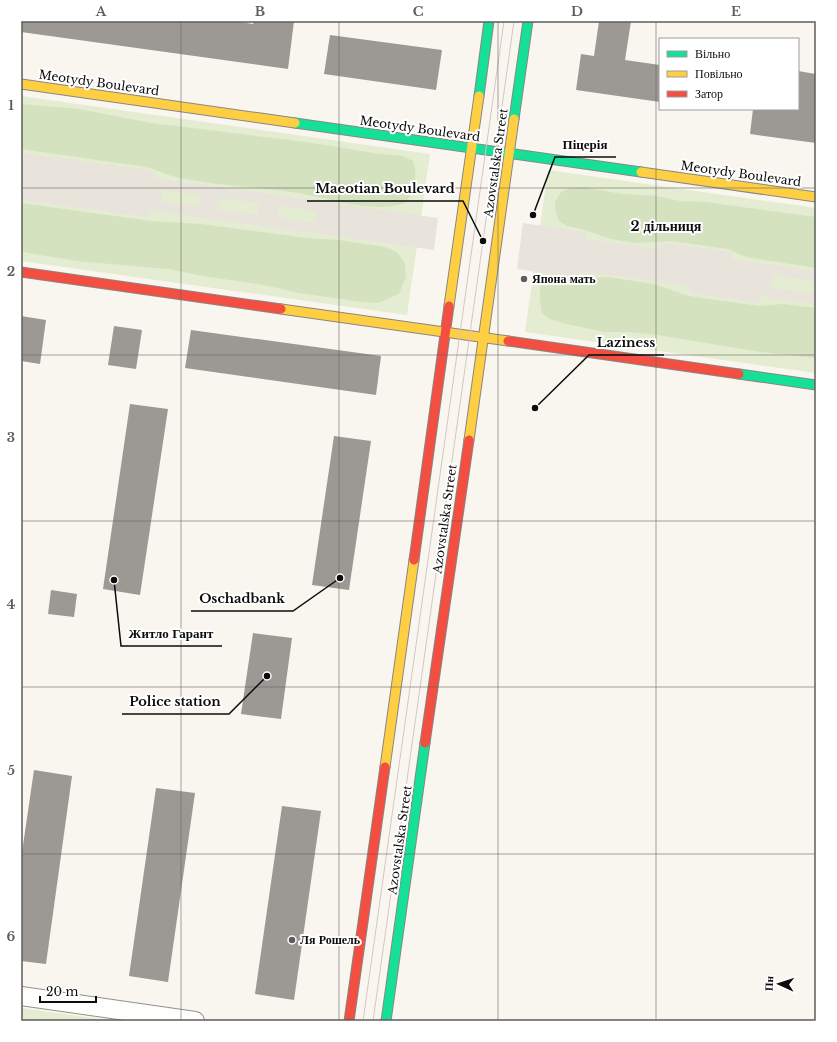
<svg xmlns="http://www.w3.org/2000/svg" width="837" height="1042" viewBox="0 0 837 1042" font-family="'Libre Baskerville',serif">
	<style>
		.green { fill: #e4ecd1 }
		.forest { fill: #d5e2c0 }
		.plaza { fill: #e8e4dc; fill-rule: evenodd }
		.building { fill: #9c9995 }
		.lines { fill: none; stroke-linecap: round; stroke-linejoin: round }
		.street-casing { stroke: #92918e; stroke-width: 20 }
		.fast-casing { stroke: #898784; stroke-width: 11 }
		.slow-casing { stroke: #898784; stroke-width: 11 }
		.jam-casing { stroke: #898784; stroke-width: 11 }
		.street { stroke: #fefefd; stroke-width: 18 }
		.fast { stroke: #16e098; stroke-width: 9 }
		.slow { stroke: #ffcf43; stroke-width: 9 }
		.jam { stroke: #f24e42; stroke-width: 9 }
		.tram { stroke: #d4c6c6; stroke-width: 1 }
		.grid { fill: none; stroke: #5e5d5b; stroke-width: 1; stroke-opacity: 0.55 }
		.poi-dot { fill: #5e5d5b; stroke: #fff; stroke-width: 1.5 }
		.labels { text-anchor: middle; stroke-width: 4; stroke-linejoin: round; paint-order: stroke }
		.street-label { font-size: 12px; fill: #0b0b0b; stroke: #fff }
		.poi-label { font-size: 12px; font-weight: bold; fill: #0b0b0b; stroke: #fff; text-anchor: start }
		.quarter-label { font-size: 14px; font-weight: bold; fill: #0b0b0b; stroke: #fff }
		.leader { fill: none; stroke: #0b0b0b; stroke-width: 1.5 }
		.callout-dot { fill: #0b0b0b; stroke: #fff; stroke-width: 1.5 }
		.callout-label { font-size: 13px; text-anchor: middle; font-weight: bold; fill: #0b0b0b; stroke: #fff; stroke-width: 4; stroke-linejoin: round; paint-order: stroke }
		.neatline { fill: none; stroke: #5e5d5b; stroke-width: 1.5 }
		.grid-label { font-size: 13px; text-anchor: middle; font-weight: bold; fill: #5e5d5b }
	</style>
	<rect width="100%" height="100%" fill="#f9f6ef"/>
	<g class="green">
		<polygon points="21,96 430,154 407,315 21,261"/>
		<polygon points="548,170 816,208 816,373 525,332"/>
		<polygon points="21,1008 114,1021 21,1021"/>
	</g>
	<g class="forest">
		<path d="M21,104L79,109L151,123L306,142L373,153L403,156L413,161C418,178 415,188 406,203C372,214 333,199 298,193C259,187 219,186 180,178C168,176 158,170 146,167L21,149Z"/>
		<polygon points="582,187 622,194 657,196 680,201 706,202 816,217 816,268 746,257 728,249 670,241 636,243 611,239 588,231 567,226 559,221 556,212 555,202 561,192 569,188"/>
		<polygon points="21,203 151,221 201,224 307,238 339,240 385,247 398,253 405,264 406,277 399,294 378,303 362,302 299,293 264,285 202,276 169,269 76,261 28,253 21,251"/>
		<polygon points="552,275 577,279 608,277 654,284 689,296 759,306 783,304 816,308 816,358 754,351 658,335 628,332 604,332 567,324 550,319 542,313 540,301 540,287 545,278"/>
	</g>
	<g class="plaza">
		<path d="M21,153L155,171L154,178L438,218L434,250L150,210L148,217L21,200ZM162,190L200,195L199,207L161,202ZM220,198L259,203L257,215L218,210ZM278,206L317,211L315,223L277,218Z"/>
		<polygon points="523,223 585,232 585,239 659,249 660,242 731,252 731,259 816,271 816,281 774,275 772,288 816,294 816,304 761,296 760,303 689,293 690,286 580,271 579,278 517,269"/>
	</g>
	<g class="building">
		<polygon points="21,21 234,21 253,24 254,21 294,21 288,69 21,32"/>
		<polygon points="599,21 631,21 625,60 660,65 660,102 576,90 581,54 594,56"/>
		<polygon points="330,35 442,50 436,90 324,74"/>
		<polygon points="798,71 816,74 816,143 750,134 753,109 798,109"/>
		<polygon points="21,316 46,320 40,364 21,361"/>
		<polygon points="114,326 142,330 136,369 108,365"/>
		<polygon points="191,330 381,356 376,395 185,368"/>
		<polygon points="130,404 168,409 140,595 103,589"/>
		<polygon points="334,436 371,441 349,590 312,585"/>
		<polygon points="51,590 77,594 74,617 48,614"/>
		<polygon points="253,633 292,638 281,719 241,714"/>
		<polygon points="34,770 72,776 46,964 21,961 21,859"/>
		<polygon points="156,788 195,793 168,982 129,976"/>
		<polygon points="282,806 321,811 294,1000 255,994"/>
	</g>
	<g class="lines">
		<defs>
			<polyline id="street" points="21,996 195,1021"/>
			<g id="fast">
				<polyline points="479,96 489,21"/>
				<polyline points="514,119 528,21"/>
				<polyline points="295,123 641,172"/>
				<polyline points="739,374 816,385"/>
				<polyline points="386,1021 425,743"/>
			</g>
			<g id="slow">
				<polyline points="21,84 295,123"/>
				<polyline points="641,172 816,197"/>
				<polyline points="449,306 479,96"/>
				<polyline points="281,309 508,341"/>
				<polyline points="469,440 514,119"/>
				<polyline points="385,767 414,560"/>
			</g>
			<g id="jam">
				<polyline points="21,272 281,309"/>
				<polyline points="508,341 739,374"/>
				<polyline points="414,560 449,306"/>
				<polyline points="425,743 469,440"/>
				<polyline points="349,1021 385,767"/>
			</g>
		</defs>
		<use href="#street" class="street-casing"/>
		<use href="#fast" class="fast-casing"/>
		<use href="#slow" class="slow-casing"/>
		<use href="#jam" class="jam-casing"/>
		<use href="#street" class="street"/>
		<use href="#fast" class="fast"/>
		<use href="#slow" class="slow"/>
		<use href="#jam" class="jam"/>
		<g class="tram">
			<polyline points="363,1021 504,21"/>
			<polyline points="373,1021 514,21"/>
		</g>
	</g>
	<path class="grid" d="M181,21V1021M339,21V1021M498,21V1021M656,21V1021M21,188H816M21,355H816M21,521H816M21,687H816M21,854H816"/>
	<g class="poi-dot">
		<circle cx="524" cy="279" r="4"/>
		<circle cx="292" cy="940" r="4"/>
	</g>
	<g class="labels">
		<g class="street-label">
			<text transform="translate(99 83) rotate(8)" y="4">Meotydy Boulevard</text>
			<text transform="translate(420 129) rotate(8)" y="4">Meotydy Boulevard</text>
			<text transform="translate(496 163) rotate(-82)" y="4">Azovstalska Street</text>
			<text transform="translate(741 174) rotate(8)" y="4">Meotydy Boulevard</text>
			<text transform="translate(445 519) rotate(-82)" y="4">Azovstalska Street</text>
			<text transform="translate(400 840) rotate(-82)" y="4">Azovstalska Street</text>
		</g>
		<g class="poi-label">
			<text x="532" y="283">Япона мать</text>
			<text x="300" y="944">Ля Рошель</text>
		</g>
		<g class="quarter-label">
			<text x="666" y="231">2 дільниця</text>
		</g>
	</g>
	<path class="leader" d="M533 215L555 157H616M483 241L463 201H307M535 408L589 355H664M340 578L293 611H191M114 580L121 646H222M267 676L229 714H122"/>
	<g class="callout-dot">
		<circle cx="533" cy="215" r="4"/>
		<circle cx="483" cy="241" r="4"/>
		<circle cx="535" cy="408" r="4"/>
		<circle cx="340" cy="578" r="4"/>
		<circle cx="114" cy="580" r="4"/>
		<circle cx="267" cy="676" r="4"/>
	</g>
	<g class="callout-label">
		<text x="585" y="149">Піцерія</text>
		<text x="385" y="193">Maeotian Boulevard</text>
		<text x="626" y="347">Laziness</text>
		<text x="242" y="603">Oschadbank</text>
		<text x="171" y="638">Житло Гарант</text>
		<text x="175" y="706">Police station</text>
	</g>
	<rect width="837" height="1042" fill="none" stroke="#ffffff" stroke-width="44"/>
	<rect x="659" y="38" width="140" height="72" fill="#ffffff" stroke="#9d9d9d"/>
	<rect x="667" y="51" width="20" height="6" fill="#16e098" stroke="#9d9d9d"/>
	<text x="695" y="58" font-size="12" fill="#0b0b0b">Вільно</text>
	<rect x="667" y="71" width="20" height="6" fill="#ffcf43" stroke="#9d9d9d"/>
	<text x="695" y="78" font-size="12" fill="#0b0b0b">Повільно</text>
	<rect x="667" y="91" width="20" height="6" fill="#f24e42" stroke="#9d9d9d"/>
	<text x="695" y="98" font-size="12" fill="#0b0b0b">Затор</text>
	<g transform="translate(779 984) rotate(273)" stroke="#ffffff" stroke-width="3" paint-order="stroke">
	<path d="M0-3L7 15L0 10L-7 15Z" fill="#0b0b0b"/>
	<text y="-6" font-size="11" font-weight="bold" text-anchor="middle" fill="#0b0b0b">Пн</text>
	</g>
	<path d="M40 996v6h56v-6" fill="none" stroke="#0b0b0b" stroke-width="2"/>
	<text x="46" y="996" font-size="12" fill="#0b0b0b" stroke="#ffffff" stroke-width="3" paint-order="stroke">20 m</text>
	<rect x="22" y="22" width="793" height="998" class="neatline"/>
	<g class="grid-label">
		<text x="101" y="16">A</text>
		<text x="260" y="16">B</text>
		<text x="418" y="16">C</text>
		<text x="577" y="16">D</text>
		<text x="736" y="16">E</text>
		<text x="11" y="110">1</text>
		<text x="11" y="276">2</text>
		<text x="11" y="442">3</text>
		<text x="11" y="609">4</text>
		<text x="11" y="775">5</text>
		<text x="11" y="941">6</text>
	</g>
</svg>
